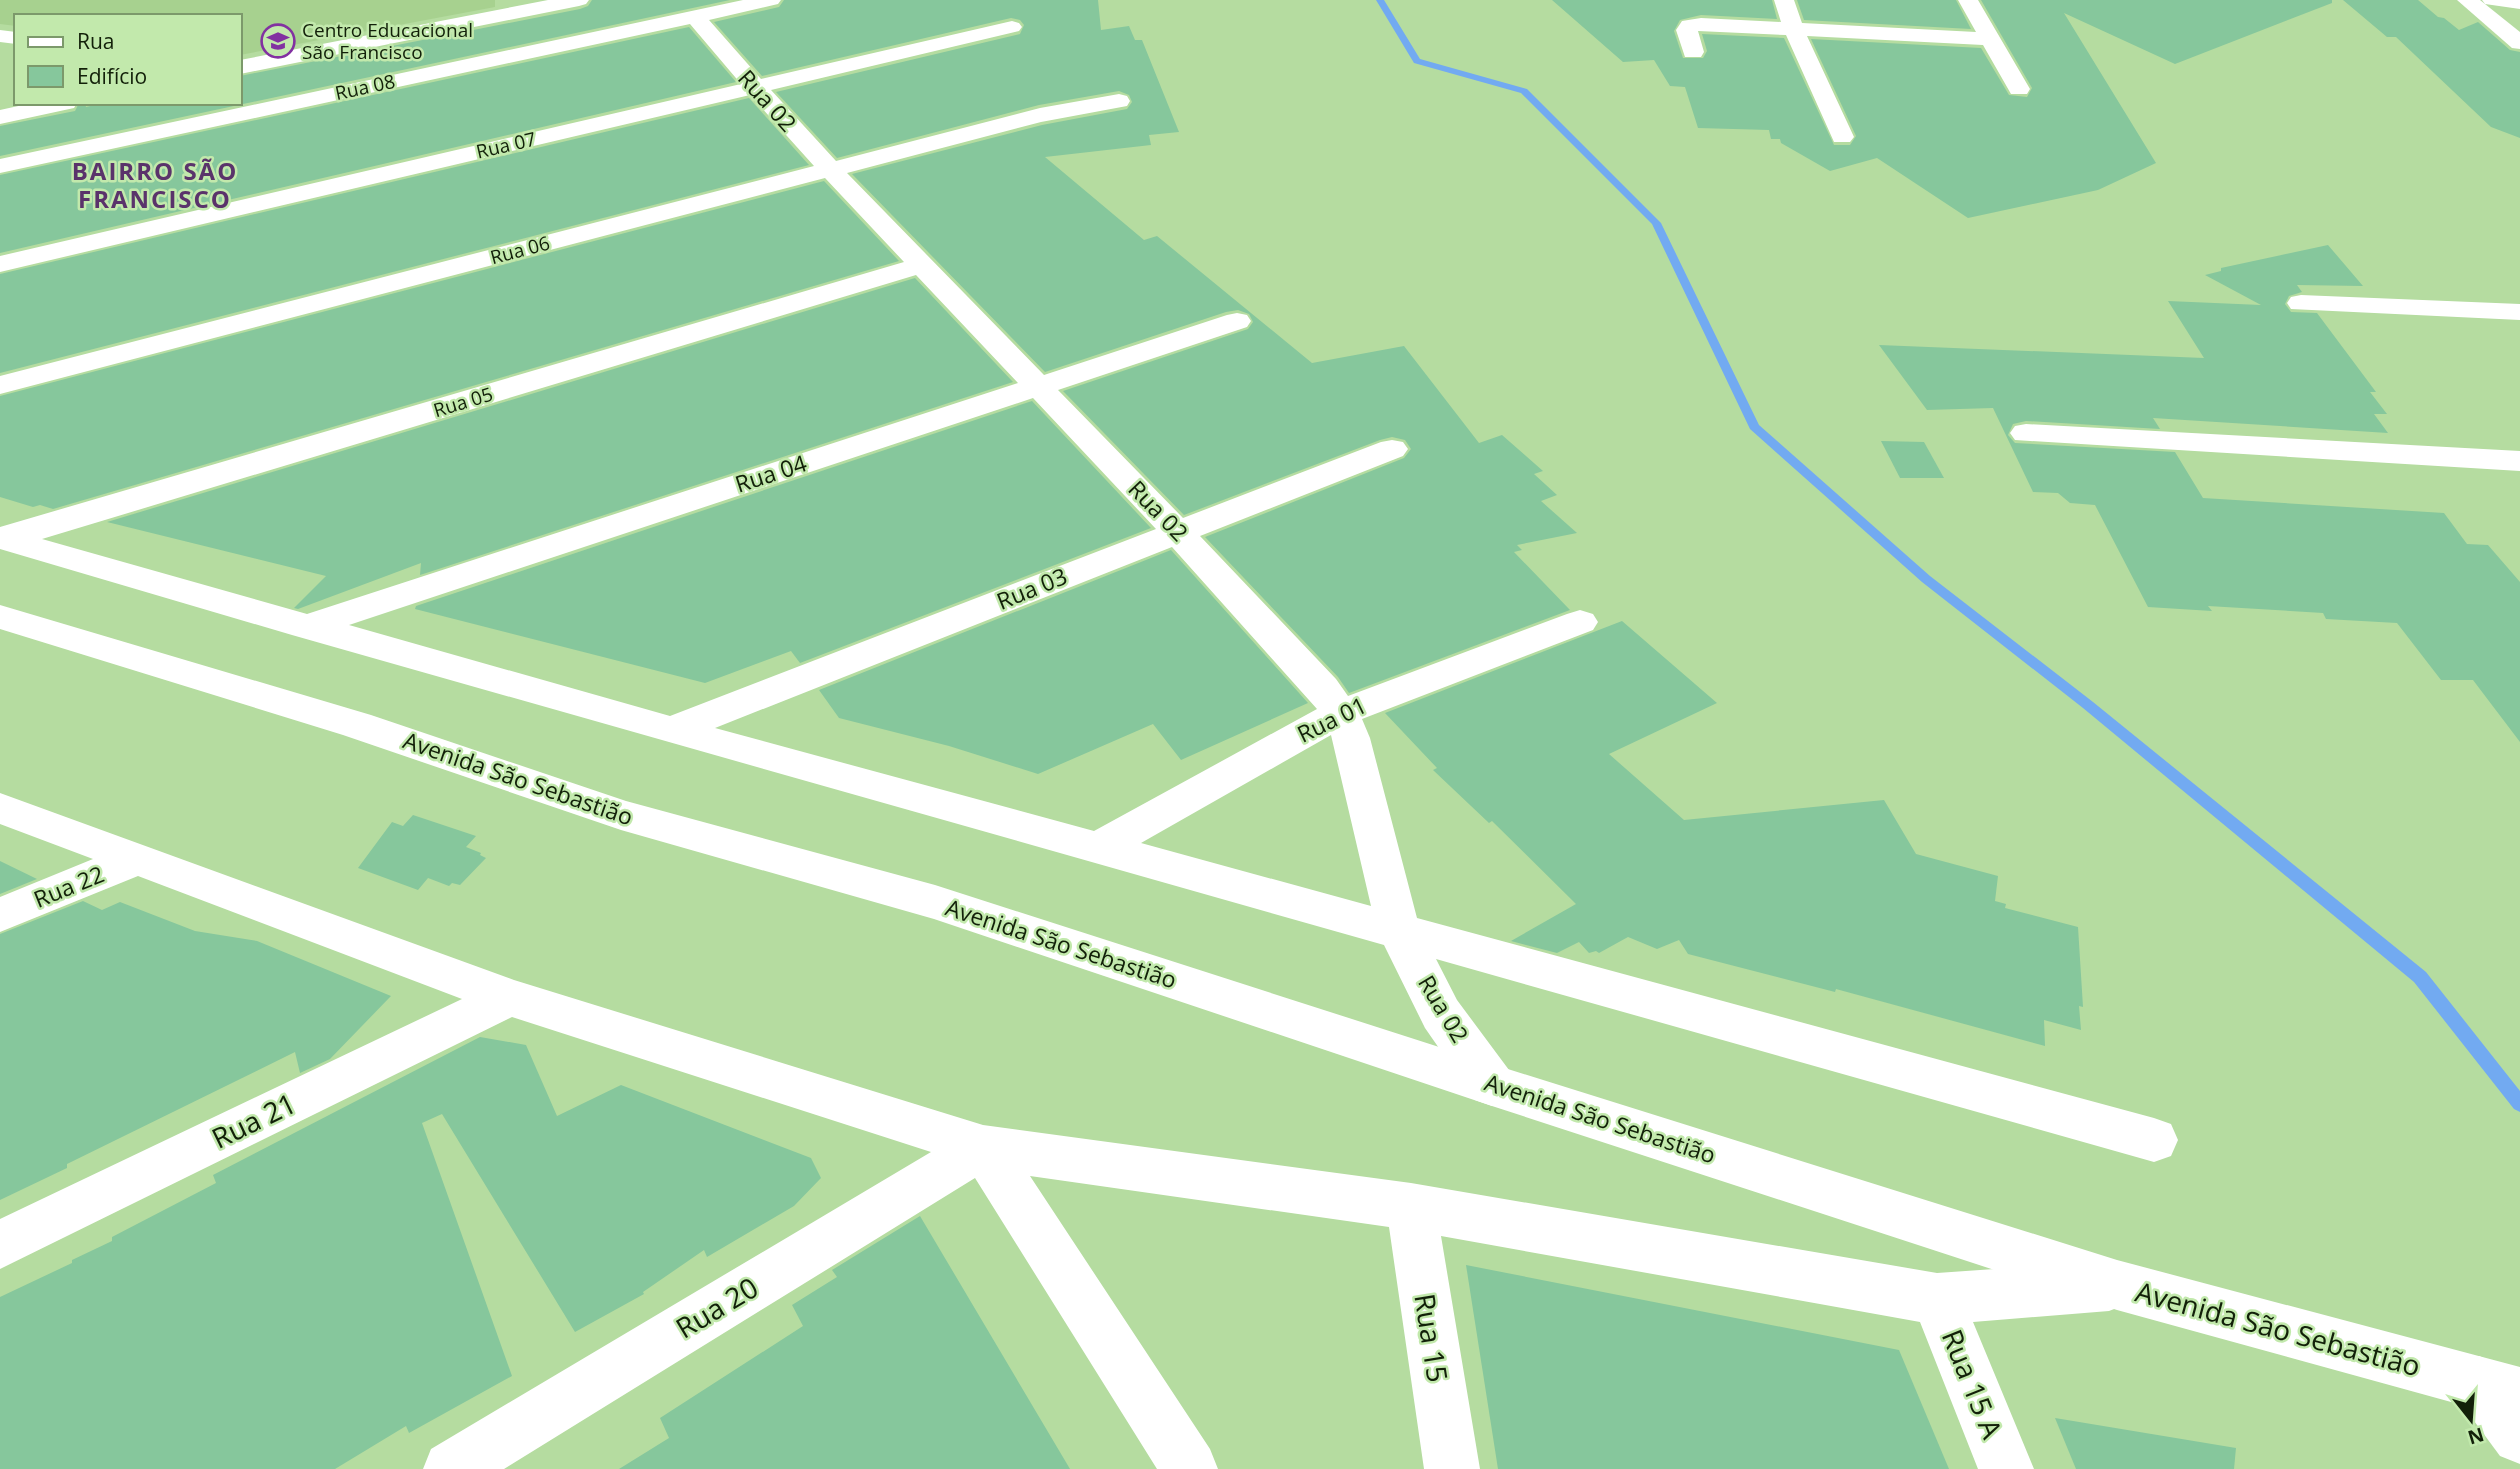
<svg xmlns="http://www.w3.org/2000/svg" width="2520" height="1469" viewBox="0 0 2520 1469" font-family="'Open Sans',sans-serif">
	<style>
		.built { fill: #a7d18f }
		.lines { fill: none; stroke-linecap: round; stroke-linejoin: round }
		.stream { fill: #72aaf1; fill-rule: evenodd }
		.building { fill: #86c79c }
		.street { fill: #fff; fill-rule: evenodd }
		.secondary { fill: #fff; fill-rule: evenodd }
		.primary { fill: #fff; fill-rule: evenodd }
		.labels { text-anchor: middle; stroke-width: 5; stroke-linejoin: round; paint-order: stroke }
		.far-poi-label { font-size: 19px; fill: #122009; stroke: #c2e9ac; text-anchor: start }
		.far-street-label { font-size: 19px; fill: #122009; stroke: #c2e9ac }
		.street-label { font-size: 23px; fill: #122009; stroke: #c2e9ac }
		.far-district-label { font-size: 24px; font-weight: bold; letter-spacing: 2px; fill: #5a336b; stroke: #c2e9ac }
		.near-street-label { font-size: 28px; fill: #122009; stroke: #c2e9ac }
	</style>
	<rect width="100%" height="100%" fill="#b5dca0"/>
	<polygon class="built" points="0,0 495,0 495,7 240,55 240,16 16,16 16,26 0,24"/>
	<g class="lines">
		<polygon class="stream" points="1376,0 1384,0 1420,59 1527,89 1661,223 1759,425 1930,576 2093,702 2426,972 2520,1091 2520,1112 2514,1109 2414,982 2083,708 1922,582 1750,429 1652,224 1521,93 1414,63"/>
	</g>
	<g class="building">
		<polygon points="592,0 730,0 0,156 0,126 75,111 79,103 85,103 86,107 103,103 240,103 240,76 580,9 588,6"/>
		<polygon points="784,0 1098,0 1101,30 1129,26 1135,40 1142,40 1179,132 1149,135 1151,145 1045,157 1144,240 1157,236 1312,363 1404,346 1479,443 1502,435 1543,471 1534,474 1557,495 1541,501 1577,533 1517,545 1522,550 1514,552 1570,610 1349,693 1338,677 1205,537 1404,458 1411,449 1405,440 1392,437 1380,440 1184,515 1063,391 1248,329 1253,322 1249,314 1238,310 1226,312 1045,372 852,174 1042,125 1127,109 1132,102 1129,95 1119,91 1039,105 837,158 776,92 1020,34 1024,25 1020,20 1011,18 762,76 714,22 779,7"/>
		<polygon points="1552,0 1772,0 1777,19 1701,15 1680,20 1674,31 1683,58 1703,58 1707,51 1702,34 1784,38 1834,145 1850,145 1856,136 1811,39 1981,48 2009,95 2027,97 2032,88 1981,0 2332,0 2332,3 2175,64 2064,13 2156,163 2098,190 1968,218 1877,158 1830,171 1781,143 1780,139 1771,139 1769,130 1698,128 1685,87 1670,86 1654,60 1623,62"/>
		<polygon points="1797,0 1956,0 1971,29 1804,20"/>
		<polygon points="2343,0 2418,0 2438,17 2444,18 2459,30 2478,22 2510,50 2520,52 2520,138 2491,127 2396,37 2387,37"/>
		<polygon points="689,27 736,82 0,253 0,175"/>
		<polygon points="749,98 809,165 0,373 0,274"/>
		<polygon points="824,181 899,261 53,509 40,505 33,507 0,497 0,396"/>
		<polygon points="2328,245 2363,286 2297,285 2302,292 2289,296 2285,304 2291,312 2317,313 2376,392 2370,392 2387,414 2374,414 2388,433 2153,418 2160,429 2026,421 2013,424 2008,435 2015,443 2175,452 2203,498 2444,513 2467,544 2488,545 2520,582 2520,742 2473,680 2441,680 2397,623 2326,619 2323,613 2208,606 2212,611 2148,607 2095,505 2070,503 2058,493 2033,492 1993,408 1927,410 1879,345 2204,358 2168,301 2261,305 2205,275 2221,271 2221,268"/>
		<polygon points="915,278 1013,382 420,575 421,563 298,609 294,608 326,576 107,522"/>
		<polygon points="1032,401 1151,528 800,663 791,651 705,683 415,609 416,606"/>
		<polygon points="1881,441 1924,442 1944,478 1900,478"/>
		<polygon points="1171,550 1308,703 1181,760 1153,724 1038,774 949,746 839,718 819,690"/>
		<polygon points="1622,621 1717,703 1609,754 1684,820 1884,800 1916,854 1998,876 1995,901 2006,904 2005,908 2078,927 2083,1007 2079,1006 2081,1030 2044,1020 2045,1046 1836,989 1835,992 1688,954 1679,940 1657,949 1628,937 1599,953 1596,951 1589,953 1579,942 1557,953 1511,941 1576,904 1492,821 1489,823 1433,770 1437,768 1385,713"/>
		<polygon points="413,815 476,836 466,847 481,853 480,855 486,858 460,885 452,883 449,886 428,878 418,890 358,868 392,822 403,826"/>
		<polygon points="0,861 37,879 0,894"/>
		<polygon points="83,901 102,910 120,902 195,931 257,941 391,996 330,1059 300,1073 295,1052 67,1164 67,1168 0,1200 0,934"/>
		<polygon points="480,1037 526,1045 557,1116 621,1085 811,1158 821,1178 794,1206 707,1257 704,1250 643,1292 644,1294 575,1332 442,1114 422,1123 512,1376 409,1433 406,1426 335,1469 0,1469 0,1297 72,1263 72,1260 112,1241 112,1237 216,1183 213,1175"/>
		<polygon points="920,1216 1070,1469 619,1469 669,1438 660,1418 803,1326 792,1305 837,1277 832,1270"/>
		<polygon points="1466,1265 1899,1350 1949,1469 1498,1469"/>
		<polygon points="2055,1418 2236,1448 2234,1469 2076,1469"/>
	</g>
	<g class="lines">
		<g class="street">
			<polygon points="548,0 589,0 586,4 579,6 240,74 240,60"/>
			<path d="M743,0H781L778,4L709,20L761,79L1012,21L1019,23L1022,27L1019,31L771,90L836,161L1040,108L1119,94L1127,96L1130,101L1127,106L1041,122L847,173L1044,375L1227,315L1237,313L1247,315L1251,321L1247,327L1058,390L1183,518L1381,442L1392,440L1403,442L1408,449L1403,456L1200,536L1336,679L1348,696L1567,614L1580,610L1593,614L1598,622L1593,630L1362,719L1370,738L1417,918L2154,1118L2171,1124L2178,1140L2171,1156L2154,1162L1436,959L1457,1000L1509,1070L1516,1085L1509,1100L1492,1106L1475,1100L1425,1028L1384,945L292,635L0,549V527L904,262L825,178L0,394V376L814,166L750,95L0,272V256L741,84L690,24L0,173V159ZM916,275L1018,383L307,614L42,539ZM1033,398L1156,529L670,716L349,625ZM1172,547L1317,709L1094,831L715,728ZM1331,735L1371,906L1141,843Z"/>
			<polygon points="1774,0 1794,0 1802,23 1976,32 1958,0 1978,0 2030,89 2027,94 2011,94 1983,45 1807,36 1854,137 1850,142 1834,142 1786,35 1698,31 1704,52 1701,57 1685,57 1676,30 1682,21 1701,18 1781,22"/>
			<polygon points="2482,0 2520,0 2520,9 2485,4"/>
			<polygon points="0,30 16,32 16,44 0,42"/>
			<polygon points="32,103 77,103 74,108 0,124 0,110"/>
			<polygon points="2301,295 2520,304 2520,320 2291,309 2287,303 2291,297"/>
			<polygon points="2026,424 2520,451 2520,471 2015,440 2010,433 2015,426"/>
			<polygon points="0,793 514,980 983,1125 1411,1183 1937,1273 2109,1261 2127,1268 2135,1286 2127,1304 2109,1311 1973,1322 2034,1469 1978,1469 1920,1322 1441,1236 1480,1469 1424,1469 1389,1227 1030,1176 1210,1449 1218,1469 1157,1469 975,1178 504,1469 423,1469 431,1449 931,1152 512,1017 0,1269 0,1219 462,999 138,876 0,932 0,897 93,859 0,824"/>
			<polygon points="2479,1356 2498,1364 2520,1391 2520,1464 2500,1456 2460,1402 2452,1383 2460,1364"/>
		</g>
		<polygon class="secondary" points="2457,0 2480,0 2520,32 2520,49 2512,48"/>
		<polygon class="primary" points="0,605 371,715 626,801 935,885 1492,1064 2117,1260 2520,1367 2520,1421 2117,1310 1492,1106 934,919 621,830 343,735 0,629"/>
	</g>
	<defs>
		<symbol id="school-ring" viewBox="-11 -11 22 22"><circle r="9.5" fill="#c2e9ac" stroke="#8231a1" stroke-width="1.5"/><path d="M0-5L7-2L0 1L-7-2ZM-4 1L0 2.5L4 1V4Q0 6-4 4Z" fill="#8231a1"/></symbol>
	</defs>
	<g fill-rule="evenodd">
		<use href="#school-ring" x="259" y="22" width="38" height="38"/>
	</g>
	<g class="labels">
		<g class="far-poi-label">
			<text x="302" y="37">Centro Educacional<tspan x="302" dy="22">São Francisco</tspan></text>
		</g>
		<g class="far-street-label">
			<text transform="translate(365 87) rotate(-12)" y="7">Rua 08</text>
			<text transform="translate(506 145) rotate(-13)" y="7">Rua 07</text>
			<text transform="translate(520 250) rotate(-15)" y="7">Rua 06</text>
			<text transform="translate(463 402) rotate(-17)" y="7">Rua 05</text>
		</g>
		<g class="street-label">
			<text transform="translate(767 101) rotate(48)" y="8">Rua 02</text>
			<text transform="translate(771 474) rotate(-18)" y="8">Rua 04</text>
			<text transform="translate(1158 511) rotate(46)" y="8">Rua 02</text>
			<text transform="translate(1032 589) rotate(-22)" y="8">Rua 03</text>
			<text transform="translate(1332 720) rotate(-26)" y="8">Rua 01</text>
			<text transform="translate(518 779) rotate(19)" y="8">Avenida São Sebastião</text>
			<text transform="translate(69 887) rotate(-22)" y="8">Rua 22</text>
			<text transform="translate(1061 944) rotate(18)" y="8">Avenida São Sebastião</text>
			<text transform="translate(1443 1009) rotate(59)" y="8">Rua 02</text>
			<text transform="translate(1600 1119) rotate(18)" y="8">Avenida São Sebastião</text>
		</g>
		<g class="far-district-label">
			<text x="155" y="180">BAIRRO SÃO<tspan x="155" dy="28">FRANCISCO</tspan></text>
		</g>
		<g class="near-street-label">
			<text transform="translate(254 1121) rotate(-26)" y="10">Rua 21</text>
			<text transform="translate(717 1308) rotate(-31)" y="10">Rua 20</text>
			<text transform="translate(2278 1329) rotate(15)" y="10">Avenida São Sebastião</text>
			<text transform="translate(1431 1338) rotate(81)" y="10">Rua 15</text>
			<text transform="translate(1972 1384) rotate(68)" y="10">Rua 15 A</text>
		</g>
	</g>
	<rect x="14" y="14" width="228" height="91" fill="#c2e9ac" stroke="#7c996b" stroke-width="2"/>
	<rect x="28" y="37" width="35" height="10" fill="#ffffff" stroke="#7c996b" stroke-width="2"/>
	<text x="77" y="49" font-size="21" fill="#122009">Rua</text>
	<rect x="28" y="66" width="35" height="21" fill="#86c79c" stroke="#7c996b" stroke-width="2"/>
	<text x="77" y="84" font-size="21" fill="#122009">Edifício</text>
	<g transform="translate(2471 1420) rotate(163)" stroke="#c2e9ac" stroke-width="5" paint-order="stroke">
	<path d="M0-5L12 26L0 18L-12 26Z" fill="#122009"/>
	<text y="-10" font-size="19" font-weight="bold" text-anchor="middle" fill="#122009">N</text>
	</g>
</svg>
